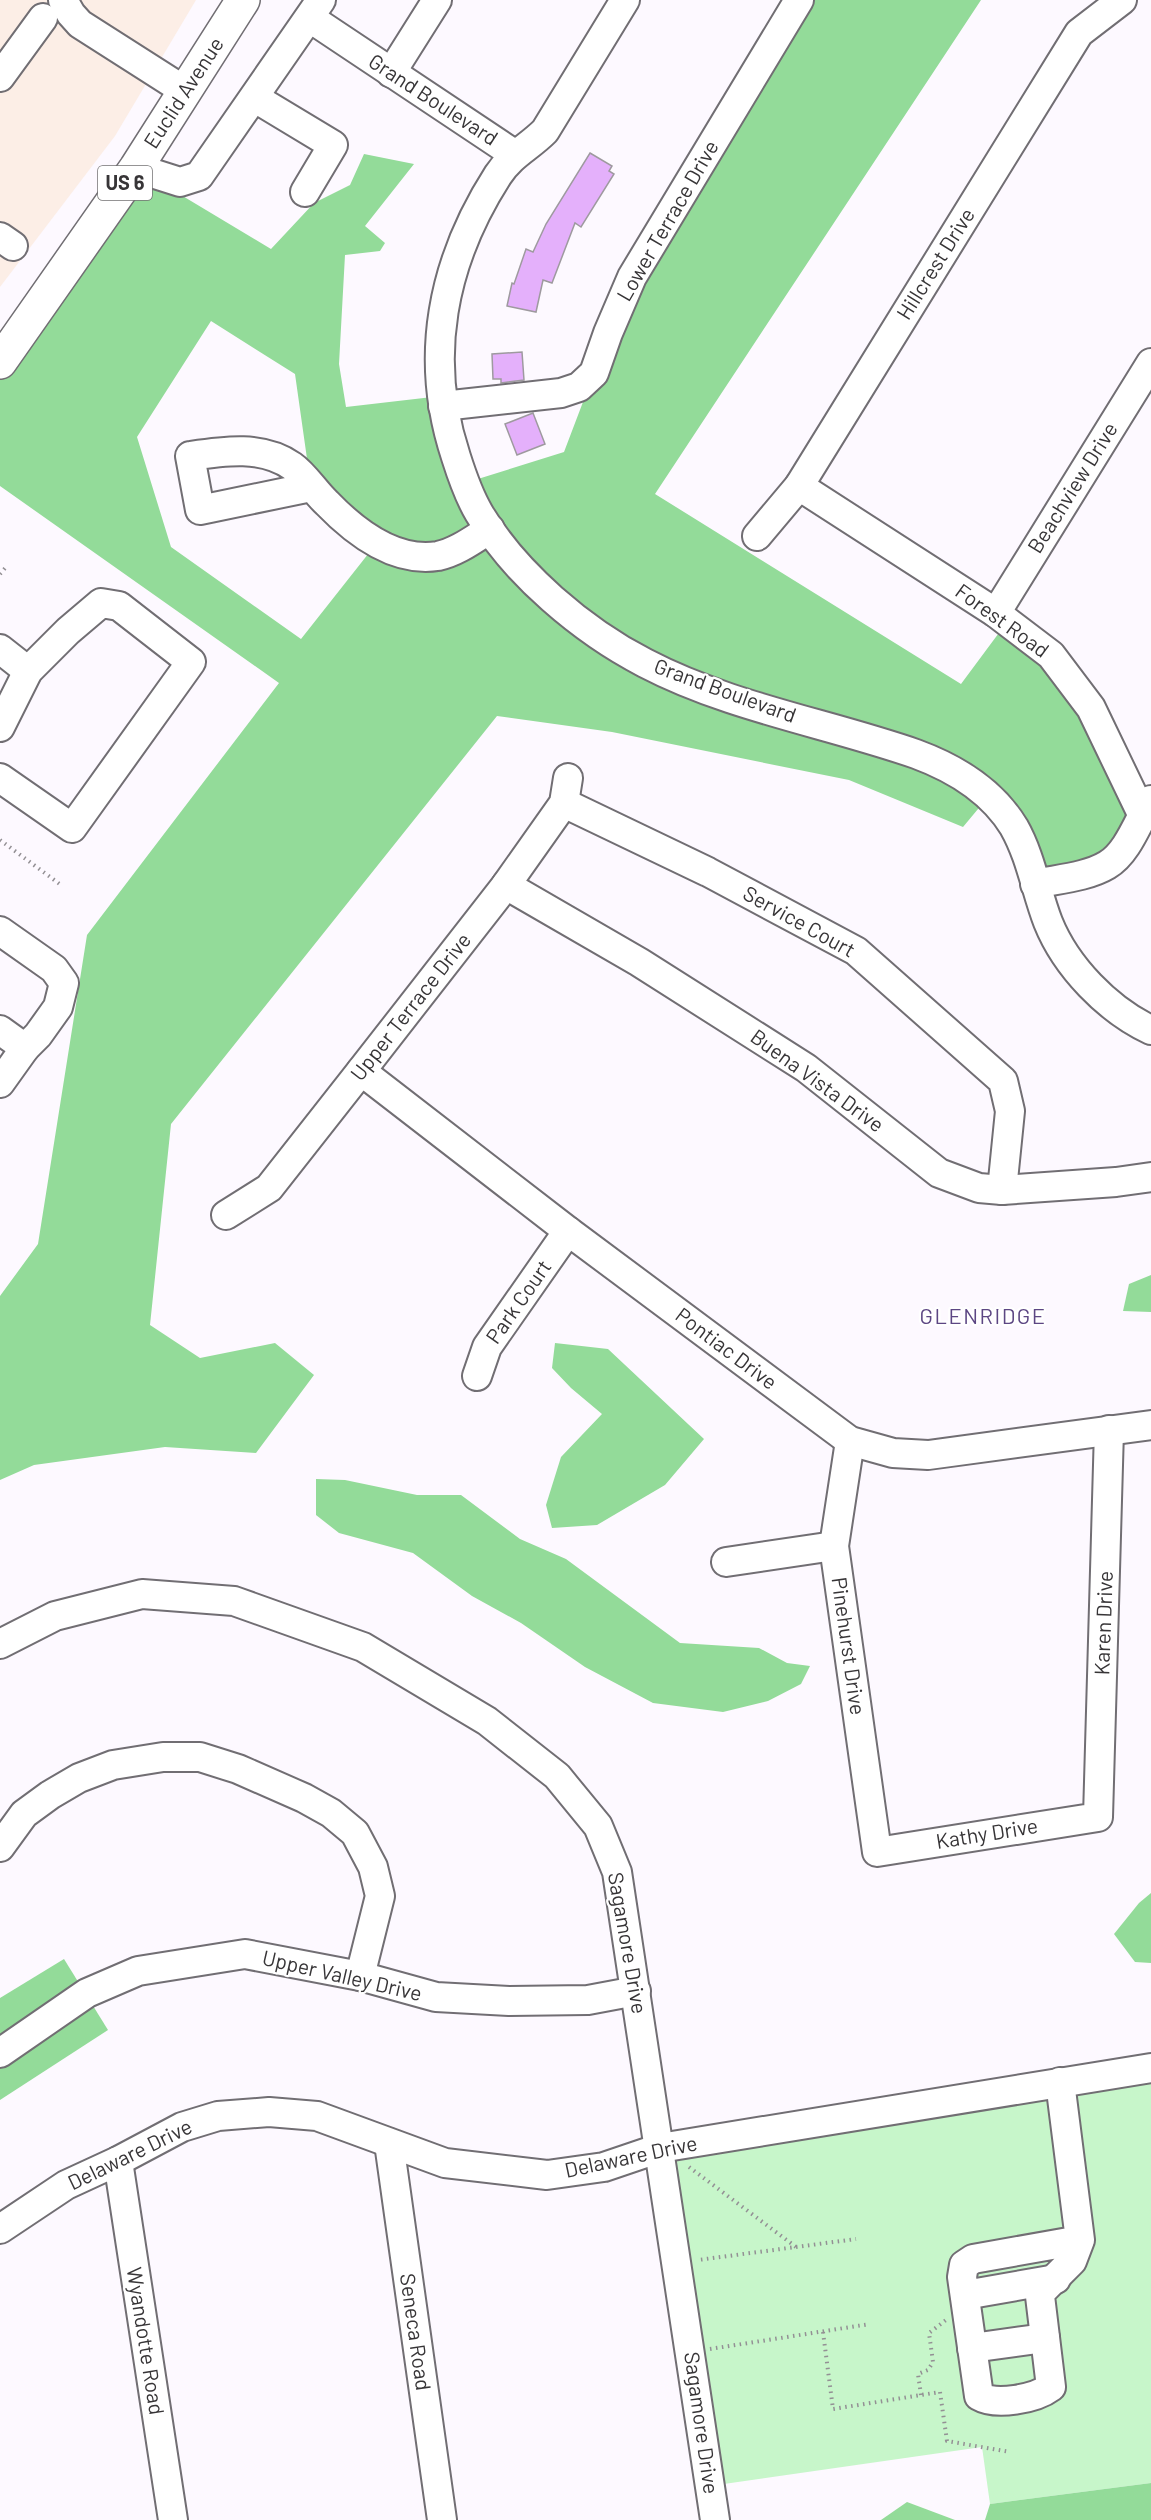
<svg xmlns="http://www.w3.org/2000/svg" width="1151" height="2520" viewBox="0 0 1151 2520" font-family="Barlow,sans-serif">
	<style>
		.industrial { fill: #fceee6 }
		.green { fill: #c7f6ca }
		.forest { fill: #93db99; fill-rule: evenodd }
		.building { fill: #e4b0fb; stroke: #9e9a9f; stroke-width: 1.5 }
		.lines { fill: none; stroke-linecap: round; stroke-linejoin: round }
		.minor-casing { stroke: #716e73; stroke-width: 32 }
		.major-casing { stroke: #716e73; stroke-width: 36 }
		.path { stroke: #939094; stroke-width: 4; stroke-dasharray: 1.5 4.5; stroke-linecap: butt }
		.minor { stroke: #fff; stroke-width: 28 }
		.major { stroke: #fff; stroke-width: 33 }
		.labels { text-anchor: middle; stroke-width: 4.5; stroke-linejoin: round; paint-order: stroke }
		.shield { fill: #fff; stroke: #737273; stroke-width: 1.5 }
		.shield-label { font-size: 20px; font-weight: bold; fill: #373537 }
		.street-label { font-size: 21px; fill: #373537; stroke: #fff }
		.neighbourhood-label { font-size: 22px; letter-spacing: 1.5px; fill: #5c4683; stroke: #fff }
	</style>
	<rect width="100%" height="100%" fill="#fdf9ff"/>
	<polygon class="industrial" points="0,0 196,0 115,136 0,287"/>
	<polygon class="green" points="1151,2068 1151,2483 990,2504 982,2447 710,2486 660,2148"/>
	<g class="forest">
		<path d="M799,0H981L655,494L961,684L1007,622L1051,655L1142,814L1122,850L1035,884L988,797L963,827L849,780L612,732L497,716L171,1124L150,1325L200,1358L275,1343L314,1375L256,1453L165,1447L34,1465L0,1480V1296L38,1244L87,935L279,683L0,486V362L136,168L271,249L314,203L350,185L364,154L414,164L365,226L385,243L380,251L345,255L339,364L346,407L441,396L465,483L564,452L594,373ZM211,321L295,374L311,487L376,544L301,639L171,547L137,437Z"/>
		<polygon points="1151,1275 1151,1312 1123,1311 1129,1284"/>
		<polygon points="555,1343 608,1349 704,1439 665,1485 597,1525 552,1528 546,1505 561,1457 602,1414 571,1388 552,1368"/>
		<polygon points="316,1479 345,1480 417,1495 461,1495 520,1539 566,1559 680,1643 759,1648 787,1663 810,1666 801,1684 768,1701 723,1712 653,1703 585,1667 521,1623 472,1596 413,1553 339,1533 316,1515"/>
		<polygon points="1151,1893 1151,1963 1135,1962 1114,1934 1139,1903"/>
		<polygon points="64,1959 108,2030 0,2100 0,1998"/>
		<polygon points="1151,2483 1151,2520 985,2520 990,2504"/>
		<polygon points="907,2502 955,2520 881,2520"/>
	</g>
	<g class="building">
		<polygon points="590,153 612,166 609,171 614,174 581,227 575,223 552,283 543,280 536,312 507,306 512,283 514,284 526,249 533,252 546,224"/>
		<polygon points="522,352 524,380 501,383 501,379 493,379 492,354"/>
		<polygon points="533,413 545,444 517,455 505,424"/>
	</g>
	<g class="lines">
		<defs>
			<g id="minor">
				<polyline points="63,0 71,14 80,24 185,91"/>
				<path d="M625,0L545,131C528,148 512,154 498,175C442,262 423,358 456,457C462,476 469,496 479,513C515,574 583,631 645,663C729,707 827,723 916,754C954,768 992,791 1014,827C1031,857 1036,891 1048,922C1066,967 1108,1010 1151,1030"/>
				<polyline points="310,18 514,154"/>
				<polyline points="391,73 437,0"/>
				<polyline points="0,77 43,18"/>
				<polyline points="255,98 333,145 305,192"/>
				<polyline points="136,168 180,182 199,176 321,0"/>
				<polyline points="0,237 13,246"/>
				<polyline points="443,406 561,393 579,387 594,373 608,333 632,277 799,0"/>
				<polyline points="799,486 996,613 1051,655 1091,708 1142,814"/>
				<path d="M311,487L200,510L190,456C224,451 262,445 292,466C305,475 315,492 327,503C355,532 394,563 438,556C457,552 474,539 490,529"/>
				<polyline points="757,536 799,486 1079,33 1122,0"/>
				<polyline points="996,613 1151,363"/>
				<polyline points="0,649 28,671"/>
				<polyline points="0,727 28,671 68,631 101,603 119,606 191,662 72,828 0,778"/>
				<polyline points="564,803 708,872 856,951 1003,1081 1010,1111 1002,1190"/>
				<path d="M1035,884C1058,879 1087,877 1107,865C1128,853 1139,819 1151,800"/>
				<polyline points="506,885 639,962 806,1068 939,1173 979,1188 1002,1190 1116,1182 1151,1177"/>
				<polyline points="0,931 54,969 64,983 58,1007 38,1035 25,1048"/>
				<polyline points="0,1030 25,1048 0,1083"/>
				<polyline points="361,1071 568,1231 850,1441 893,1453 928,1455 1151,1425"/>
				<polyline points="226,1215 269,1188 361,1071 506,885 564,803 568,778"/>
				<polyline points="477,1376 487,1347 568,1231"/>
				<polyline points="850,1441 834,1546 877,1852 1098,1817 1109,1430"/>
				<polyline points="726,1562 834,1546"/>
				<polyline points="0,1644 55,1616 142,1594 234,1601 363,1647 487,1721 557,1776 598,1826 617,1872 715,2520"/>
				<polyline points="0,1847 24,1814 50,1795 79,1778 113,1765 163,1757 200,1757 238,1769 304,1798 331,1813 355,1833 373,1867 380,1896 360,1976"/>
				<polyline points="0,2053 87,1993 138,1971 245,1954 360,1976 436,1997 509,2001 588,2000 636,1991"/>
				<path d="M1060,2082L1080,2240L1072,2261L1043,2290L1040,2296L1051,2387C1035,2399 996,2406 979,2396L962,2277L964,2265L973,2259L1080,2240"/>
				<polyline points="389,2143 442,2520"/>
				<polyline points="118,2161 173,2520"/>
				<polyline points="0,2229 66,2185 118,2161 182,2127 218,2116 269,2112 317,2116 445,2163 547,2175 604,2167 660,2148 1151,2068"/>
				<polyline points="965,2295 1056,2279"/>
				<polyline points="972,2348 1045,2338"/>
			</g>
			<polyline id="major" points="0,362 136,168 243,0"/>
		</defs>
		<use href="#minor" class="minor-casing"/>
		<use href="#major" class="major-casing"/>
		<g class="path">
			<polyline points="0,574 6,567"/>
			<polyline points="0,840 61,885"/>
			<polyline points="689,2167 796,2247 698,2260"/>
			<polyline points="796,2247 856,2239"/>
			<polyline points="823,2332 833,2409 940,2392 947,2441 1010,2452"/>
			<polyline points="710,2349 870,2324"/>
			<polyline points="921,2395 918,2374 928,2370 933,2362 929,2333 946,2320"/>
		</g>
		<use href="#minor" class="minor"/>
		<use href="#major" class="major"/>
	</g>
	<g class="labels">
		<rect class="shield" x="98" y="166" width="54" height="34" rx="4.5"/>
		<g class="shield-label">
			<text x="125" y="190">US 6</text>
		</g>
		<g class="street-label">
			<text transform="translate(184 93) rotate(-57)" y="7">Euclid Avenue</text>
			<text transform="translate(433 100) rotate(33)" y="7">Grand Boulevard</text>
			<text transform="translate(668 221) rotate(-60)" y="7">Lower Terrace Drive</text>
			<text transform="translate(936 264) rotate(-58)" y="7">Hillcrest Drive</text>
			<text transform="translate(1073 488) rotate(-58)" y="7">Beachview Drive</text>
			<text transform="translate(1002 621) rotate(36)" y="7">Forest Road</text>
			<text transform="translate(725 691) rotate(20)" y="7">Grand Boulevard</text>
			<text transform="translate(799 922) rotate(29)" y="7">Service Court</text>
			<text transform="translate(411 1007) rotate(-52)" y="7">Upper Terrace Drive</text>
			<text transform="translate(817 1081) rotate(36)" y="7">Buena Vista Drive</text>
			<text transform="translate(519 1302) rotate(-55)" y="7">Park Court</text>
			<text transform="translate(726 1349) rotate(37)" y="7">Pontiac Drive</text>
			<text transform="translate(1104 1623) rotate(-88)" y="7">Karen Drive</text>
			<text transform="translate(848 1646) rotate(82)" y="7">Pinehurst Drive</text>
			<text transform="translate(987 1834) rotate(-9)" y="7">Kathy Drive</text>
			<text transform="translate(627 1943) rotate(80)" y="7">Sagamore Drive</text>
			<text transform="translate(342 1976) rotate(13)" y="7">Upper Valley Drive</text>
			<text transform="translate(130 2155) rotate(-26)" y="7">Delaware Drive</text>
			<text transform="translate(631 2157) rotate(-12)" y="7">Delaware Drive</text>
			<text transform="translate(415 2332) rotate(82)" y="7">Seneca Road</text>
			<text transform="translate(145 2341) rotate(81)" y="7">Wyandotte Road</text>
			<text transform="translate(701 2423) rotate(82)" y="7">Sagamore Drive</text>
		</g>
		<g class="neighbourhood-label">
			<text x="983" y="1324">GLENRIDGE</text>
		</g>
	</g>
</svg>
